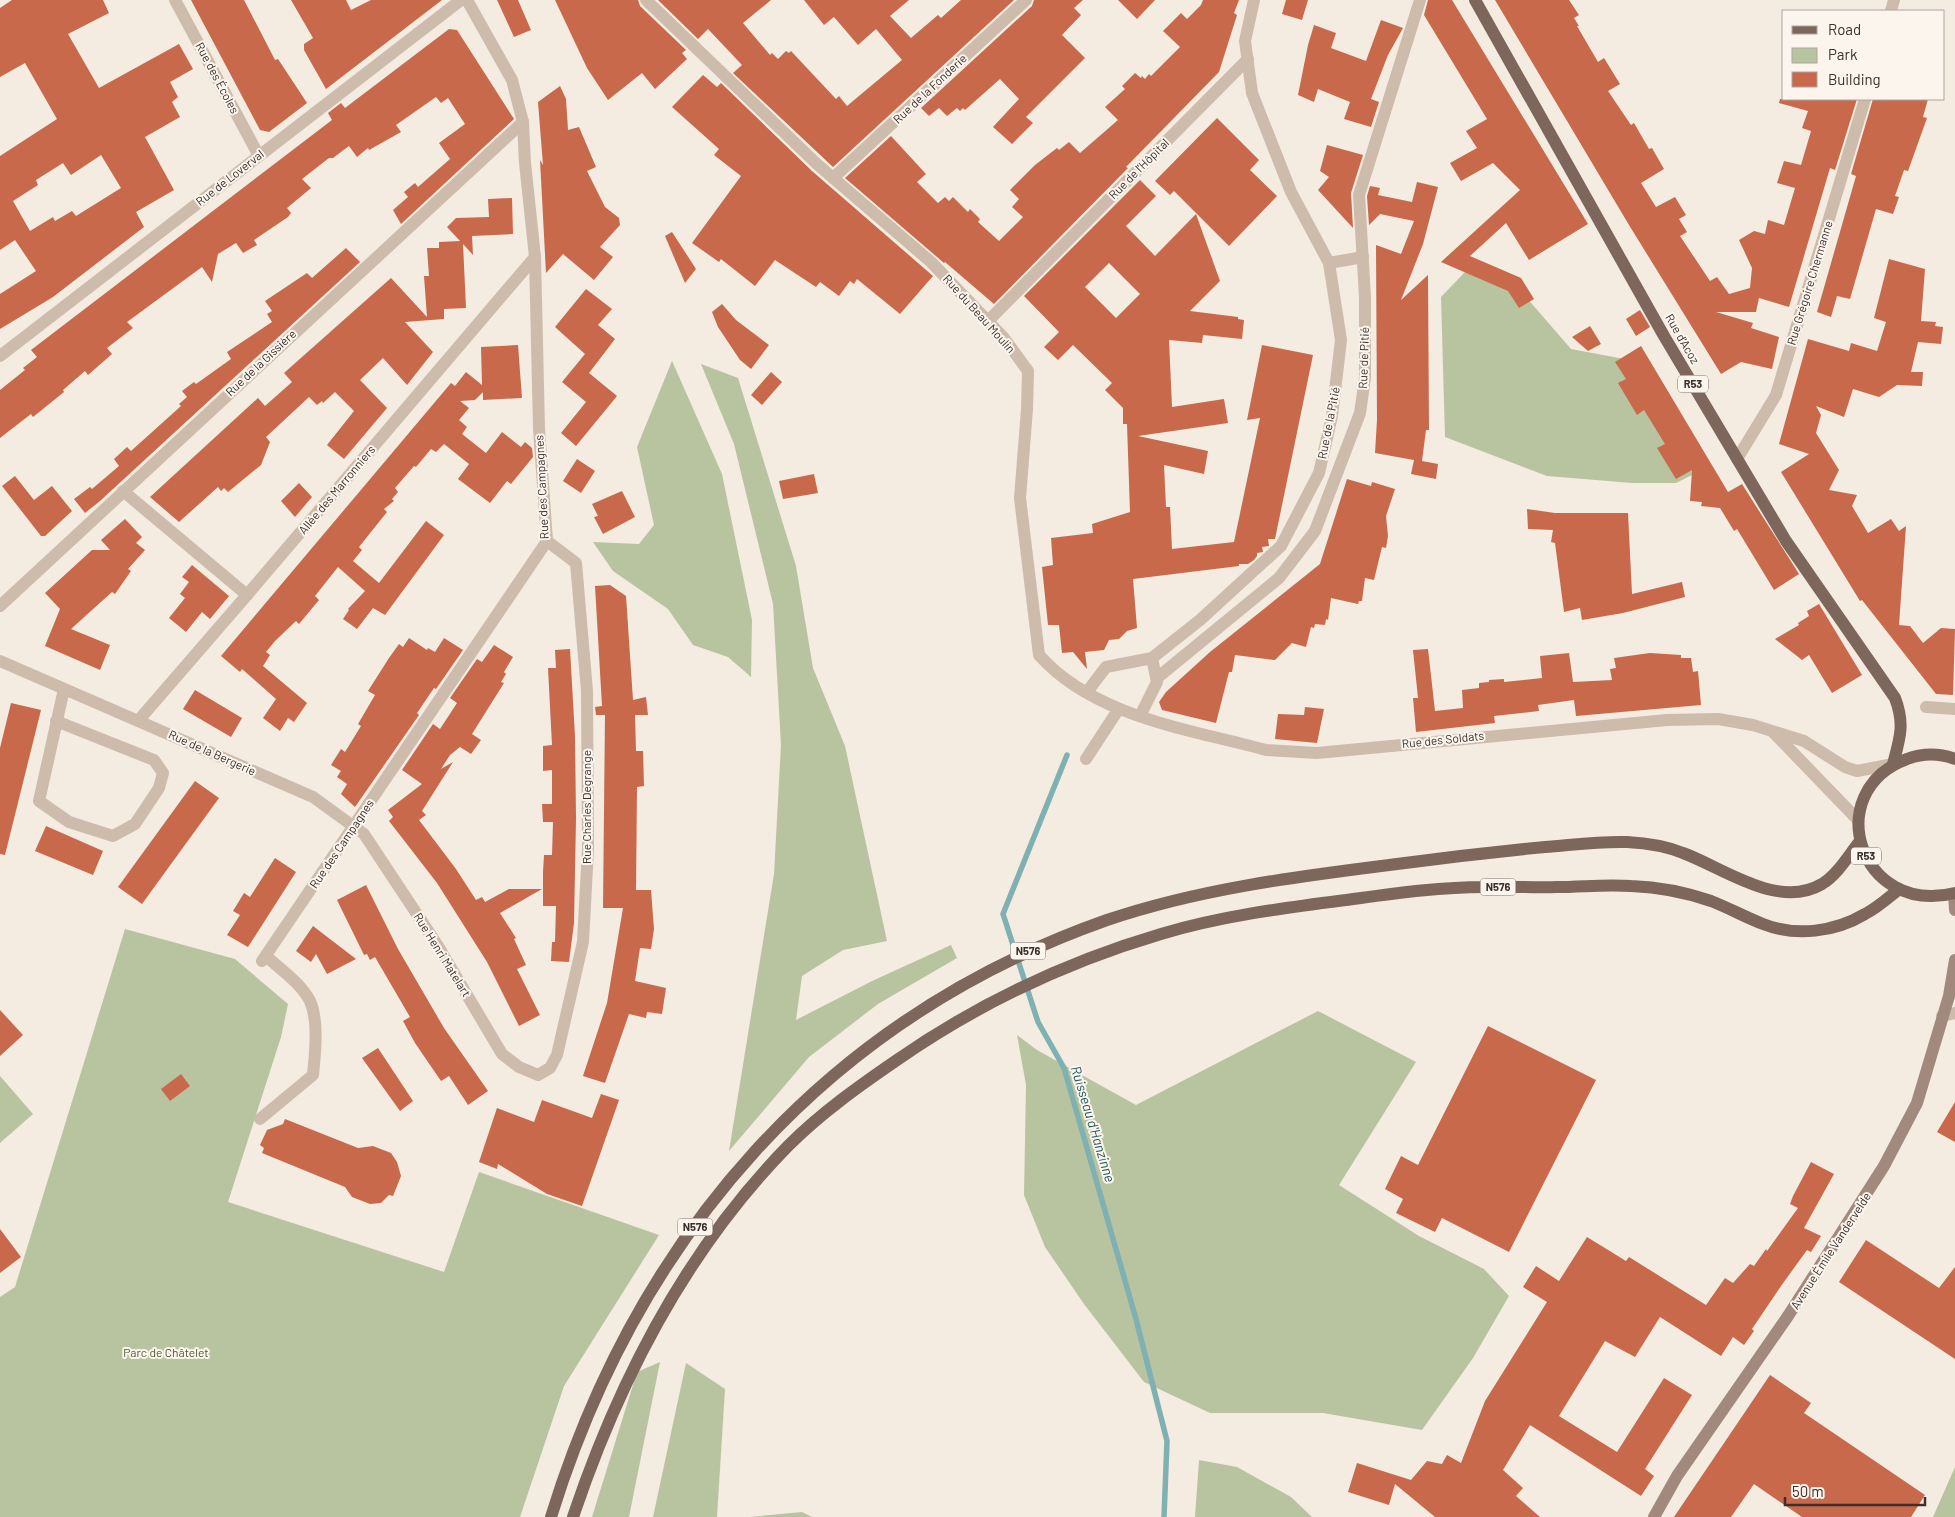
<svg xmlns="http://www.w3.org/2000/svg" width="1955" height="1517" viewBox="0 0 1955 1517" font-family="Barlow,sans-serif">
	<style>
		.green { fill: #b8c4a0 }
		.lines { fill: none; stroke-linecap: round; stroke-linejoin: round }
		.stream { stroke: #7fb0b2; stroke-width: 5.5 }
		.building { fill: #c8694b; fill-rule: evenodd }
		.minor { stroke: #cdbbac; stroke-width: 12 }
		.tertiary { stroke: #cdbbac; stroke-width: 12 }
		.secondary { stroke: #a18a7d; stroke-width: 12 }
		.primary { stroke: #7d675c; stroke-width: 12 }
		.labels { text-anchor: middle; stroke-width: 4; stroke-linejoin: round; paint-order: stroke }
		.shield { fill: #fbf5ee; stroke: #756b66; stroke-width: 1 }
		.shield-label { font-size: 11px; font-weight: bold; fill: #3b302b }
		.street-label { font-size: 12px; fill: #3b302b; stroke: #fbf5ee }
		.park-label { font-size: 12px; fill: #4a5a2e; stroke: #fbf5ee }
		.water-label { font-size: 14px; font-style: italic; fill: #1f5a5e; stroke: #fbf5ee }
	</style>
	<rect width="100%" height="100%" fill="#f4ebe1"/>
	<g class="green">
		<polygon points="1465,272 1506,274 1571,349 1651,364 1698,472 1676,483 1632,483 1547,476 1445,437 1441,297"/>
		<polygon points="672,361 722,474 752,620 751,677 728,657 693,645 668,609 613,571 593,542 639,544 654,525 637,447"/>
		<polygon points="701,364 738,378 796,566 813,668 845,746 887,941 843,950 802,976 796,1020 872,981 951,945 957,958 878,1004 809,1057 729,1151 774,874 781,745 773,604 734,444"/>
		<polygon points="125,929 235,959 288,1004 281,1037 228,1202 444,1272 479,1172 659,1235 564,1386 520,1517 0,1517 0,1297 15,1287"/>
		<polygon points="1318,1011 1416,1062 1339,1185 1419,1236 1484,1269 1509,1296 1473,1358 1422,1430 1323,1413 1210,1413 1144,1382 1084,1304 1045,1247 1024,1195 1026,1085 1017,1035 1037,1050 1136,1105"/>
		<polygon points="0,1076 33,1114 0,1143"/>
		<polygon points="660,1362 629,1517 592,1517 637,1372"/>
		<polygon points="686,1363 725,1389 717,1517 653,1517"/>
		<polygon points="1199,1460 1237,1467 1291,1497 1312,1517 1195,1517"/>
		<polygon points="1955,1467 1955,1517 1933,1517"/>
		<polygon points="802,1512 812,1517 750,1517"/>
	</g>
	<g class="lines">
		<polyline class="stream" points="1067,755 1003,914 1038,1022 1064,1068 1136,1319 1167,1441 1164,1517"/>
	</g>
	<g class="building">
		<path d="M12,0H103L109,13L68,34L99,88L179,44L193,69L170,82L178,97L172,102L180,117L145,137L174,190L136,212L144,227L53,297L0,329V294L36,271L15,240L0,250V156L57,119L25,63L0,77V8ZM101,155L121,188L76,216L72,211L55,221L53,217L30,231L13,201L38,185L36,180L63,163L71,175Z"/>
		<polygon points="191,0 244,0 275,60 278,59 307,103 269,132 260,130"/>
		<polygon points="291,0 346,0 351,10 371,0 442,0 326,89 304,50 304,44 313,38"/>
		<polygon points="497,0 518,0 531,30 514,37"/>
		<polygon points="555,0 638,0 640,6 686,50 682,53 687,59 655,89 642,73 608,100 587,68"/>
		<polygon points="658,0 771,0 743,23 770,55 772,53 778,59 786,51 789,53 791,51 836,99 839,96 847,106 902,60 876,29 858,45 834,17 824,25 804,0 909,0 890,16 911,38 938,15 941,18 961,0 1014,0 833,167 733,73 742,65 708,29 698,39"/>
		<polygon points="1034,0 1083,0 1074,8 1081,15 1062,35 1085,58 1026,117 1033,123 1012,144 993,127 1019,99 1000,79 965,110 963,108 960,111 957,108 947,116 939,108 929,116 921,108 1032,6"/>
		<polygon points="1118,0 1155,0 1137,19"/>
		<polygon points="1203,0 1239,0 1234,13 1237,15 1219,72 1126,167 1128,168 994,304 945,262 944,263 845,178 891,136 926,174 917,182 938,203 945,197 949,201 953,197 968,212 970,209 980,219 978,222 999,241 1023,217 1012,207 1019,199 1010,190 1035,165 1057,148 1059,150 1069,142 1080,153 1118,120 1105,107 1125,89 1122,86 1135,73 1141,78 1142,76 1145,79 1149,74 1151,76 1180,47 1163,31 1181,13 1187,19 1201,5"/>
		<polygon points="1286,0 1308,0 1302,20 1282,14"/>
		<polygon points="1428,0 1452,0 1588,224 1529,260 1506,223 1470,256 1521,278 1534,299 1519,308 1508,291 1441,262 1520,190 1493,163 1461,181 1450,163 1477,148 1466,131 1487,119 1424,15"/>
		<polygon points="1495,0 1569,0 1579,15 1574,18 1579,26 1577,26 1598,62 1604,58 1620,84 1608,91 1631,125 1634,123 1649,149 1652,148 1664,169 1641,183 1656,207 1675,197 1686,215 1679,219 1687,232 1680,236 1710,281 1717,277 1729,294 1750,288 1752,268 1739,240 1754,231 1765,234 1768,220 1784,225 1795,188 1777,183 1784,161 1801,165 1811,131 1802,128 1808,111 1779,103 1780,99 1857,99 1835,170 1830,168 1789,307 1759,298 1756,312 1716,312 1753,323 1751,328 1779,337 1772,369 1741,362 1721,374 1629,225"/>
		<polygon points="1381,20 1403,28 1388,55 1371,99 1379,102 1371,127 1344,119 1350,102 1318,89 1314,102 1298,95 1308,45 1314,25 1336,33 1331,48 1366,61"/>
		<polygon points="449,29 457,30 514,119 401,224 393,210 408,197 404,192 415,183 418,187 450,159 439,143 465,124 448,98 441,103 436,97 396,125 401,132 369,150 368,148 357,157 349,146 333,158 329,158 302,179 311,188 287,208 291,213 288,217 254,240 257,245 243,253 236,243 218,254 212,282 202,267 127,322 133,328 107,348 112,354 88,375 85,371 63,390 64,392 33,417 31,414 0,438 0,390 25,370 23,368 37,357 31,350 332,120 328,113 341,103 345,108"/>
		<polygon points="703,75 717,87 721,83 812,171 933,276 900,314 857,279 854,284 850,281 839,296 820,282 816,287 775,260 755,286 721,259 719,262 692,243 741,176 714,155 719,149 672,107"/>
		<polygon points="560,86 566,99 568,130 579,127 596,167 587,171 605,207 619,218 620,225 600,247 613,257 594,280 563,254 546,273 540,160 543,165 538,102"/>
		<polygon points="1873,99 1928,99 1923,117 1927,118 1908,171 1904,170 1895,196 1899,197 1893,214 1876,209 1850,299 1837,296 1831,317 1817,312 1856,176 1851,174"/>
		<polygon points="1217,118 1259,160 1250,170 1277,196 1229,246 1174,191 1170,195 1155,181"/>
		<polygon points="1327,145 1363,155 1351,193 1353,228 1318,190 1329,177 1320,171"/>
		<path d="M1140,180L1156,196L1126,226L1155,256L1196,214L1220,281L1190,311L1238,317V319L1244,320L1242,339L1203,335L1202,343L1169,340L1172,407L1224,399L1228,423L1138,436L1208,451L1204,474L1164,465L1166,507H1170L1172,549L1234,542L1260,418L1247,420L1262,345L1313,355L1275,539H1268L1269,546L1262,547L1263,552L1257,553V556L1254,560L1248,564H1239V566L1133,579L1137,628L1127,631L1119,639L1109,640L1104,650L1085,652L1087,669L1073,652L1062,653L1059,625H1048L1042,567L1053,565L1051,538L1093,533L1092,524L1130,512L1127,424H1123V408L1105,390L1112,383L1073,345L1058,360L1044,347L1059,332L1024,296ZM1109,263L1140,294L1116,318L1085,287Z"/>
		<polygon points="1417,182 1438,187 1423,244 1401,300 1428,275 1429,430 1426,430 1422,461 1438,464 1436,479 1411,474 1414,460 1375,453 1377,420 1376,245 1401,254 1414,221 1380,214 1369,225 1367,196 1370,186 1380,188 1378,195 1412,202"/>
		<polygon points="512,198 513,234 472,236 473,255 463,244 466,308 444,309 444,319 405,322 433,352 407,385 383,358 360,380 387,408 344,459 327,445 354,411 335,392 323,403 322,401 317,405 309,397 266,437 270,442 261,465 228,492 224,488 221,491 218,487 179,522 150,497 258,398 265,406 292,382 284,373 391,278 427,317 424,276 429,276 427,248 439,248 439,242 460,241 447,227 456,218 489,217 488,199"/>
		<polygon points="672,232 696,269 685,283 665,236"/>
		<polygon points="346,248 360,262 100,501 85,513 74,499 90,487 92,489 119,466 114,459 127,447 131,451 181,406 179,404 187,397 182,391 194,382 196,384 231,359 227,352 272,322 267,314 272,311 265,301 307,273 312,278"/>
		<polygon points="1889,259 1925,269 1921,321 1936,322 1935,326 1943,327 1941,344 1918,342 1911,372 1923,372 1922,386 1897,385 1879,397 1853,389 1844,417 1816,406 1821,415 1816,433 1839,470 1829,490 1857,495 1852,506 1868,533 1891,519 1899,531 1906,526 1899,625 1910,626 1923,643 1941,628 1955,629 1953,695 1936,694 1862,600 1860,601 1781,472 1809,454 1779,444 1808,339 1849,351 1851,343 1877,351 1886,322 1874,318"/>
		<polygon points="586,289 612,309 598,325 615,339 589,373 617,396 576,446 561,433 586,402 562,382 585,354 555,327"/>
		<polygon points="722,304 736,320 769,345 751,369 740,360 718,327 712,312"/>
		<polygon points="1640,310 1650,327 1636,336 1626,319"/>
		<polygon points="1590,326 1601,344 1588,351 1572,337"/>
		<polygon points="518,345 522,398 483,400 483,392 475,400 460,401 469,408 459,420 467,427 462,434 486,453 502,432 521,447 525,442 532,448 533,457 511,484 507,481 490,503 458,479 469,464 444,444 436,452 431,449 416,467 414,466 395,488 398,492 392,499 394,501 384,509 387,512 359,547 362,550 353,561 379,583 426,521 444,535 385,615 373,608 357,629 343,619 349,610 348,609 365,591 338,567 315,596 319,600 299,624 296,621 275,641 266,652 270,655 263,666 307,703 294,722 288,718 280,731 263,718 276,699 242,669 240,672 221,656 451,383 455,386 466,372 482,385 481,347"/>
		<polygon points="1641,346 1728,492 1742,484 1799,574 1774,590 1737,529 1734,531 1720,508 1701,506 1702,502 1690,501 1692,470 1676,479 1657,448 1665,444 1644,410 1637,415 1618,383 1626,379 1615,362"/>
		<polygon points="771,372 782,382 762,405 751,395"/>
		<polygon points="577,459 595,471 581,493 563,481"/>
		<polygon points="814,474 818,493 783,499 779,481"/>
		<polygon points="15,476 34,500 52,486 72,511 45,536 41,536 2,486"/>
		<polygon points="1347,479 1371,486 1372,482 1395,489 1386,516 1388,536 1386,548 1382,547 1374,580 1365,578 1362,601 1359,601 1358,604 1331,598 1328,620 1326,619 1325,625 1315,624 1314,628 1311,627 1306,647 1292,643 1275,660 1235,655 1232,672 1229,672 1216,723 1162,710 1159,702 1166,692 1210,652 1320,564"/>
		<polygon points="299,483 312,497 295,517 281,501"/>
		<polygon points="622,491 635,517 603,534 594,517 598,516 592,504"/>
		<polygon points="1527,509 1555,513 1628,513 1632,594 1682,582 1685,597 1623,613 1582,620 1580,608 1564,612 1555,543 1551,542 1553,530 1528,529"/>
		<polygon points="125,519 142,537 136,543 145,550 128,569 131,571 115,594 112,592 71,629 110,645 100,670 45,646 60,609 45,593 92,550 110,550 101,540"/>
		<polygon points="192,565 229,596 210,619 202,612 186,632 169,618 185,598 180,594 189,582 182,577"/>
		<polygon points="610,585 626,596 633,700 646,697 648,715 635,715 636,751 643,751 644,786 637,787 636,890 651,890 654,929 651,949 640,948 635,981 666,988 662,1014 647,1012 646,1018 629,1014 605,1083 583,1076 607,1003 623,908 603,908 605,715 596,715 595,707 602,706 595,586"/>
		<polygon points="1819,604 1862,675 1832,693 1809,655 1802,660 1775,639 1799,625 1798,623 1809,616 1807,611"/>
		<polygon points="409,638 427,650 428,648 435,652 444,638 463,650 436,689 434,688 417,713 419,715 355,807 341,794 347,784 337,777 341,771 331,765 341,749 345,752 361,726 358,724 375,695 368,691 389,658 399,644 403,647"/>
		<polygon points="494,645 513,657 504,672 506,674 501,682 504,683 472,734 481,740 471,754 460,747 450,755 441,769 453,762 422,811 426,815 419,820 456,869 476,900 482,897 485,902 509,889 542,889 500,913 516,938 514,939 526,965 517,969 540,1015 519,1026 487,962 437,883 389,821 393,817 388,810 422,784 402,770 433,724 440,729 457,703 450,698 477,659 482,662"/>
		<polygon points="570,649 575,736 576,819 574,923 569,962 551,961 552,942 555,942 556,906 543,906 543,872 544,855 552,855 553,822 543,822 542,804 552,804 552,770 543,771 543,746 552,745 548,668 556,668 555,650"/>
		<polygon points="1428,649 1435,711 1463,708 1462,690 1479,688 1479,683 1489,682 1489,680 1504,679 1504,682 1542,678 1540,656 1569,653 1573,682 1612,680 1610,669 1616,668 1614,658 1650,653 1681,655 1681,658 1691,658 1693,672 1698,671 1701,705 1576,716 1574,700 1538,705 1539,711 1494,716 1495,723 1416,732 1413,698 1418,698 1413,650"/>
		<polygon points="195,690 242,718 231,737 183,709"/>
		<polygon points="11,703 41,710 5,855 0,854 0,748"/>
		<polygon points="1305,707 1324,709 1317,743 1275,739 1278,714 1304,715"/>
		<polygon points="195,781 219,798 142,904 118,887"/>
		<polygon points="46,826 103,851 93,875 35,851"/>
		<polygon points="275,858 296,872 248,947 227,935 240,915 233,911 244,893 250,897"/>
		<polygon points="366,885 398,949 444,1028 488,1091 468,1105 449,1076 441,1081 415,1043 403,1021 410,1017 375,957 370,960 367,954 364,955 337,900"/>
		<polygon points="313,926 356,959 327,974 316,954 311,962 296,951"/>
		<polygon points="0,1010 23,1035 0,1056"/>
		<polygon points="1488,1026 1596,1080 1509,1252 1442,1218 1435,1232 1396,1213 1403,1199 1385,1189 1401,1156 1418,1165"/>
		<polygon points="378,1048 413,1101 400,1111 362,1058"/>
		<polygon points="181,1074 190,1086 170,1101 161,1089"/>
		<polygon points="601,1094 619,1100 582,1206 547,1194 498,1164 497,1169 479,1162 497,1108 534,1122 542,1100 592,1118"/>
		<polygon points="1955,1102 1955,1142 1937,1132"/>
		<polygon points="285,1119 358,1148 373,1146 391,1153 397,1162 401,1176 393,1196 389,1195 381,1203 370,1204 352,1197 345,1187 262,1153 264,1148 260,1145 267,1130 283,1124"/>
		<polygon points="1811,1162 1834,1174 1804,1228 1821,1236 1811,1252 1807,1250 1781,1286 1752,1329 1754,1331 1744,1345 1733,1337 1721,1356 1660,1317 1635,1357 1605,1341 1559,1416 1617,1452 1664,1378 1692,1395 1645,1469 1654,1476 1641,1496 1530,1425 1503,1470 1523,1488 1516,1496 1540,1517 1435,1517 1395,1484 1389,1505 1348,1492 1357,1463 1411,1480 1427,1461 1442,1464 1447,1455 1461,1463 1485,1401 1547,1302 1523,1287 1536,1266 1559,1281 1587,1237 1626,1261 1629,1257 1706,1305 1725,1278 1733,1283 1750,1264 1754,1266 1766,1249 1767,1251 1798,1208 1790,1204 1793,1196"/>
		<polygon points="0,1229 21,1257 0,1273"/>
		<polygon points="1866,1240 1939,1288 1955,1267 1955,1359 1839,1282"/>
		<polygon points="1770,1375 1811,1403 1804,1413 1925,1495 1911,1517 1802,1517 1754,1484 1731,1517 1674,1517"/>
	</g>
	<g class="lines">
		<g class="minor">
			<polyline points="175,0 259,156"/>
			<path d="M646,0L818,165L931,262L1004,338L1028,371L1027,409L1020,498L1039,655C1094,717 1189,729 1266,750L1317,753L1667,720L1718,719L1753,725L1804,741L1845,767L1857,771L1893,764"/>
			<polyline points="1891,11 1894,0"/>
			<polyline points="833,178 1026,0"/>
			<polyline points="1329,263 1363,257"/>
			<polyline points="988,321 1248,59"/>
			<polyline points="1737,459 1776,395 1865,99"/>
			<polyline points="123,491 247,595"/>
			<polyline points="0,606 523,122"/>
			<polyline points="0,661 313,797 364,834 438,946 502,1054 519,1067 538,1075 550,1068 557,1055 583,942 588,849 587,691 576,563 547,541"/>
			<polyline points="1157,678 1279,578 1315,531 1360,413 1365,378 1365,297 1359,195 1420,0"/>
			<polyline points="1087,692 1106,667 1152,658 1200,620 1281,546 1319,473 1332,416 1341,340 1329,263 1291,192 1252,93 1245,41 1254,0"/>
			<polyline points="1926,707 1955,709"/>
			<polyline points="1140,716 1157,682 1152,658"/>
			<polyline points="56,721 154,760 163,773 159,788 135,824 113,836 69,822 39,801 64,689"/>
			<polyline points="138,721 247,595 535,257"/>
			<polyline points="1773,732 1858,820"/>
			<polyline points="1086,759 1118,710"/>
			<polyline points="262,961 547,541 539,429 535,257 525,163 523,122 512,80 467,0"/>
			<polyline points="1942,1016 1955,1013"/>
			<path d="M260,1119L313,1075C315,1054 319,1021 310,1001C301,983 280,969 266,956"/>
		</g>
		<polyline class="tertiary" points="0,356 461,0"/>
		<g class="secondary">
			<polyline points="1954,894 1955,910"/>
			<polyline points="1654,1517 1677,1476 1788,1316 1884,1166 1917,1103 1949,996 1955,960"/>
		</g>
		<g class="primary">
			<path d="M1475,0L1664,336L1786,541L1895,698C1905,724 1900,738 1893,764"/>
			<path d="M1955,759C1940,753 1922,753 1907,759C1820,791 1859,917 1955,893"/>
			<path d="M551,1517C638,1235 826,1019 1107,920C1198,889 1294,877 1389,865C1441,858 1493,852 1545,847C1572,845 1599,841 1627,842C1645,843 1666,846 1683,853C1724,868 1778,910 1822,884C1838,874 1848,856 1860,841"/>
			<path d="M573,1517C619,1380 686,1250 788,1146C821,1113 859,1086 897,1060C979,1003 1066,962 1161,934C1221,916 1284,908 1346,900C1391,894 1438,887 1484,887C1508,886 1533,888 1557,887C1582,887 1606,884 1631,886C1658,887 1685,892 1711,901C1729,908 1745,917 1763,924C1796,937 1835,932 1865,914C1877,908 1888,898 1898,890"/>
		</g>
	</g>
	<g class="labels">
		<g class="shield">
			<rect x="1678" y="375.5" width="30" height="17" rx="4"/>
			<rect x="1851" y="847.5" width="30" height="17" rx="4"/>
			<rect x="1480.5" y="878.5" width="35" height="17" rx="4"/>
			<rect x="1010.5" y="942.5" width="35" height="17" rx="4"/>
			<rect x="677.5" y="1218.5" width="35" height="17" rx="4"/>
		</g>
		<g class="shield-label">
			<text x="1693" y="388">R53</text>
			<text x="1866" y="860">R53</text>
			<text x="1498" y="891">N576</text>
			<text x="1028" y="955">N576</text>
			<text x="695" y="1231">N576</text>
		</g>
		<g class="street-label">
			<text transform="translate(217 78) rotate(62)" y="4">Rue des Écoles</text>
			<text transform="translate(930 89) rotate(-43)" y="4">Rue de la Fonderie</text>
			<text transform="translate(1139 169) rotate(-45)" y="4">Rue de l'Hôpital</text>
			<text transform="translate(230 178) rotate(-38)" y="4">Rue de Loverval</text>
			<text transform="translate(1810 283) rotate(-73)" y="4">Rue Grégoire Chermanne</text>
			<text transform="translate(979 314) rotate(48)" y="4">Rue du Beau Moulin</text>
			<text transform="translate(1682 339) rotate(60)" y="4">Rue d'Acoz</text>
			<text transform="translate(1364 358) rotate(-88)" y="4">Rue de Pitié</text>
			<text transform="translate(261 363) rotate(-43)" y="4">Rue de la Gissière</text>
			<text transform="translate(1329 423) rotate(-79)" y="4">Rue de la Pitié</text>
			<text transform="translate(542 487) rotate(-93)" y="4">Rue des Campagnes</text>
			<text transform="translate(337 490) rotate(-50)" y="4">Allée des Marronniers</text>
			<text transform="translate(1443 740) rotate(-6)" y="4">Rue des Soldats</text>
			<text transform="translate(212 753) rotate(24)" y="4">Rue de la Bergerie</text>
			<text transform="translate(587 807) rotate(-90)" y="4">Rue Charles Degrange</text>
			<text transform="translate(342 844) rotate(-56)" y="4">Rue des Campagnes</text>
			<text transform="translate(442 955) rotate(58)" y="4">Rue Henri Matelart</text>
			<text transform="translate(1831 1251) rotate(-57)" y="4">Avenue Émile Vandervelde</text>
		</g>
		<g class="park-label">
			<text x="166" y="1357">Parc de Châtelet</text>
		</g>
		<g class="water-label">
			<text transform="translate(1093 1124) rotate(73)" y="5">Ruisseau d'Hanzinne</text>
		</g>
	</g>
	<rect x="1782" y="10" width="162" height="90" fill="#fbf5ee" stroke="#aea6a0"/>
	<rect x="1792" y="26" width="25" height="8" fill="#7d675c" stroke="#aea6a0"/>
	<text x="1828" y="35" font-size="15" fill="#3b302b">Road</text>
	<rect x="1792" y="48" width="25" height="15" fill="#b8c4a0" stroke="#aea6a0"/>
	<text x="1828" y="60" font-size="15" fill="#3b302b">Park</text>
	<rect x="1792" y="72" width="25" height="15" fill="#c8694b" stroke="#aea6a0"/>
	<text x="1828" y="85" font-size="15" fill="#3b302b">Building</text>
	<path d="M1785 1497v8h140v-8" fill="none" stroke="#3b302b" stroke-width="2.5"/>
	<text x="1792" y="1497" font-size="15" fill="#3b302b" stroke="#fbf5ee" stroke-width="4" paint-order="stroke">50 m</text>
</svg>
